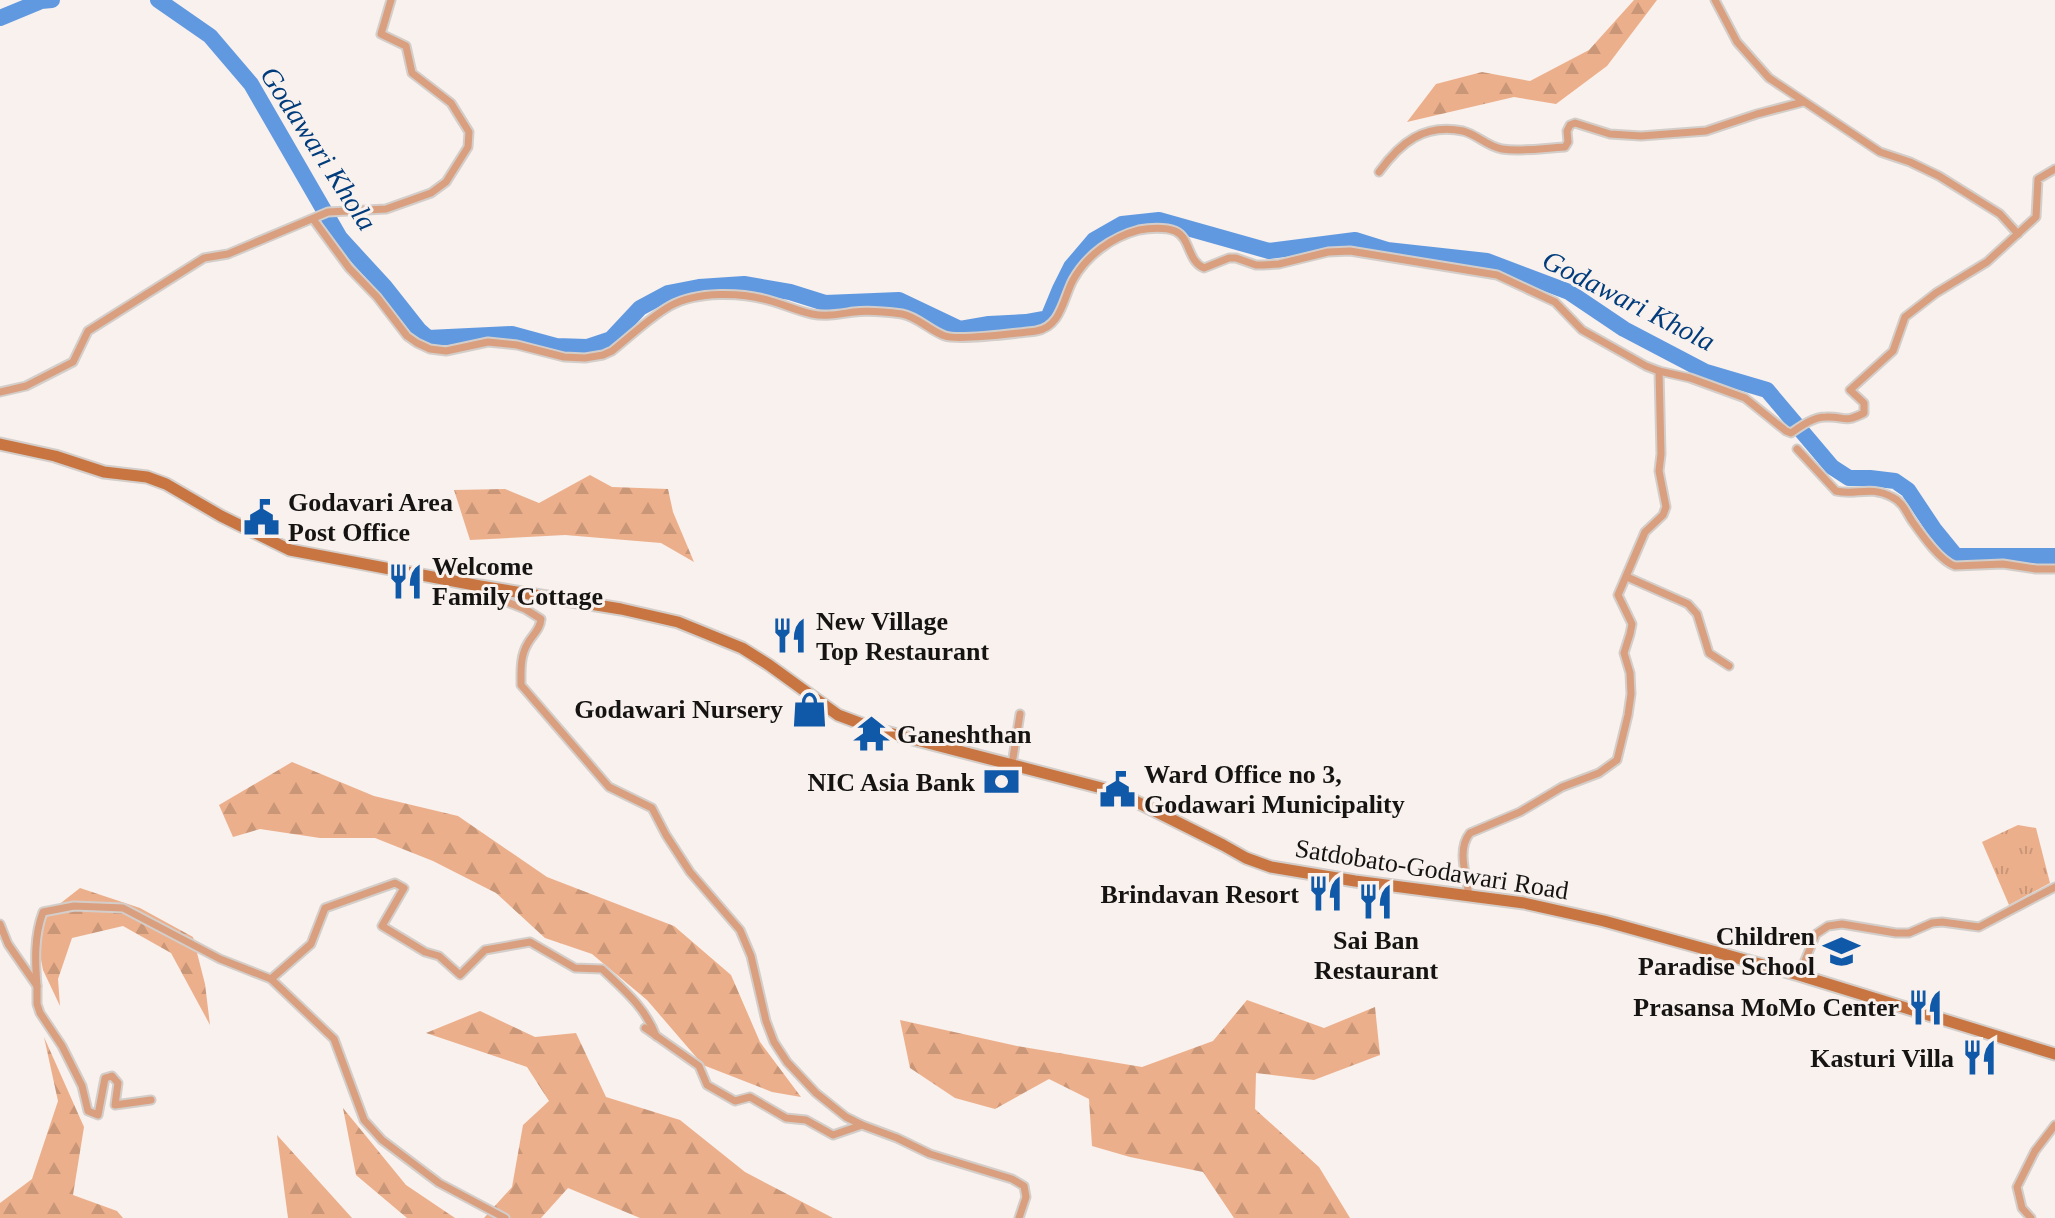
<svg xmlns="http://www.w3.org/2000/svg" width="2055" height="1218" viewBox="0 0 2055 1218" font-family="Georgia,serif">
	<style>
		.grass { fill: url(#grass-tufts) }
		.forest { fill: url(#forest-firs) }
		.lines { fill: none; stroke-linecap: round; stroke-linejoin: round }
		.river { stroke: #6199e1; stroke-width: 16 }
		.street-casing { stroke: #d4ceca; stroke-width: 11 }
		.secondary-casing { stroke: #d4ceca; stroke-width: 15 }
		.street { stroke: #d99f7f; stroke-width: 7 }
		.secondary { stroke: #c87542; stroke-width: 11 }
		.labels { text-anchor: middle; stroke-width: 6; stroke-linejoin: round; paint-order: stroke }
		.poi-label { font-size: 26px; font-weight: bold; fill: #161413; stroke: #f8f1ed; text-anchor: end }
		.street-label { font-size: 26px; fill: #161413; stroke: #f8f1ed }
		.water-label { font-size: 28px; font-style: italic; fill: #003c7b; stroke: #f8f1ed }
	</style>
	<defs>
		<pattern id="grass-tufts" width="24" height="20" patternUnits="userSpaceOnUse" patternTransform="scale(2)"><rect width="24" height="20" fill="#ecaf8c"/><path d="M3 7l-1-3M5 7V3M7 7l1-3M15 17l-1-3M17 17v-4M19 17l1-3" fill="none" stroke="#ca9678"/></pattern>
		<pattern id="forest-firs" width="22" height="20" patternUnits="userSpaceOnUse" patternTransform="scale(2)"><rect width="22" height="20" fill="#ecaf8c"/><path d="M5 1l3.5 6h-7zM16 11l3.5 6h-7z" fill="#ca9678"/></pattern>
	</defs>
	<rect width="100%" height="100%" fill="#f8f1ed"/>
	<polygon class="grass" points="2018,825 2036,828 2050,883 2009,905 1982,842"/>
	<g class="forest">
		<polygon points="1634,0 1657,0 1607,66 1556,104 1514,97 1407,122 1436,84 1482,72 1530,81 1589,50"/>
		<polygon points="590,475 612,487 668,489 673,512 694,562 661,543 565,535 470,540 454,490 505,489 539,503"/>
		<polygon points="292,762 374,796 458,816 547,877 674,926 731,975 760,1042 801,1097 772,1092 703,1065 647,1000 592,954 545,938 496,893 433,861 375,838 320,838 260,829 233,837 219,805"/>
		<polygon points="80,888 140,908 193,937 205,984 210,1025 171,953 123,926 72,938 58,979 60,1006 43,970 34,924"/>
		<polygon points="1247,1000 1324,1028 1375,1007 1380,1055 1314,1080 1256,1073 1255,1109 1319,1167 1350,1218 1234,1218 1203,1172 1130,1157 1092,1146 1089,1099 1049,1079 995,1109 955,1098 910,1068 900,1020 1017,1046 1142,1067 1213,1041"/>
		<polygon points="480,1011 535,1037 576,1033 606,1097 680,1120 745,1172 833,1218 640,1218 568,1188 541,1218 484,1218 512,1187 523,1125 549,1101 527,1067 426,1033"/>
		<polygon points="44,1037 84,1127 73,1195 117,1211 123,1218 0,1218 0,1203 32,1179 58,1101"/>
		<polygon points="343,1108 406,1185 455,1218 407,1218 356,1175"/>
		<polygon points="277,1135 352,1218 288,1218"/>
	</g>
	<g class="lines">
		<g class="river">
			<polyline points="158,0 210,36 251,84 340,238 385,287 419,330 428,338 512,334 556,346 587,347 611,339 640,308 668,293 699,287 744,284 790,292 825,303 899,300 960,329 989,324 1026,322 1048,318 1060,289 1071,267 1094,240 1122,224 1159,220 1269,251 1355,240 1387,250 1487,261 1569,292 1624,329 1706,372 1767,390 1832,467 1849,478 1870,478 1895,481 1908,490 1934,529 1956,556 2055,556"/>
			<polyline points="0,18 41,1 52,0"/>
		</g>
		<defs>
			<g id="street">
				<polyline points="1715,0 1737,42 1769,78 1880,152 1910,162 1939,176 2000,214 2018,234"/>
				<path d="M1379,172C1400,143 1424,123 1463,131C1476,134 1488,147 1502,149C1522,152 1544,148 1565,147L1568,142L1567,131L1570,125L1575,123L1610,134L1641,136L1706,131L1757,114L1803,102"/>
				<path d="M313,219L349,268L377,297L407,336L417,343L430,349L446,351L488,342L517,345L564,357L585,358L603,355L612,351C631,336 649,318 670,306C697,291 742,292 771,301C785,305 798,311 812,314C826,317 840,314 854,312C869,310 887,312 902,314C918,317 930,331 945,336C959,341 1018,333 1036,331C1061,327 1063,299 1073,280C1087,255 1112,237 1139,230C1149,228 1165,227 1175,231C1191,238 1187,261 1204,268L1229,258H1236L1256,265H1263L1279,264L1328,252L1350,251L1497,275L1555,302L1582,330L1646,366L1659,371"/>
				<polyline points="0,392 26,386 73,362 88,331 204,258 228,254 328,212 386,209 431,193 446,182 468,147 469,132 451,103 412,73 406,46 381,34 391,0"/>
				<path d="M1797,449L1836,491C1855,496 1870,485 1892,497C1903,502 1906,512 1912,521C1922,535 1940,561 1955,566L2003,564L2036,569H2055"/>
				<polyline points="1627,577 1688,604 1697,614 1709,653 1729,666"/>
				<path d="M482,588L499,599L525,609L541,619C540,630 533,634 528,643C520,656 521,670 521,685L609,787L652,808L666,835L690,872L740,930L751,956L766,1021L774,1042L787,1062L816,1093L846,1117L862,1125L897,1138L930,1154L1012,1179L1024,1186L1026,1197L1019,1218"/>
				<polyline points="1012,764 1020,714"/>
				<path d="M1469,896C1467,877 1456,850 1470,833L1520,812L1562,787L1599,773L1617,760L1628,715L1631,694L1630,673L1624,653L1630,634L1632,624L1618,595L1645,532L1663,515L1666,507L1659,471L1661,454L1659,371L1690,378L1745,398L1786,431L1791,433C1801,426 1813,417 1826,417C1846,416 1842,424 1864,413V403L1850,390L1893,351L1905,317L1936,293L1987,262L2036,217L2038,179L2055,169"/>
				<polyline points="0,924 8,944 37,986 37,1004 40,1013 62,1046 82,1086 88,1111 98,1115 105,1078 112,1076 118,1083 115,1105 151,1100"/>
				<polyline points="1799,975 1816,934 1828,926 1842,924 1896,933 1909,933 1932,923 1942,922 1979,927 2055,887"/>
				<path d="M271,979L311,944L325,908L395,883L404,888L382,926L425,952L439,956L460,975L485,950L530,942L575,968L602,969C624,990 645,1007 656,1036"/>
				<path d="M37,986C35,961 34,936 43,912L74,906L123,908L220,959L271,979L334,1039L364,1120L382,1140L439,1183L505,1218"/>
				<polyline points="645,1028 699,1066 707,1085 735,1101 750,1097 786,1118 806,1120 833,1135 862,1125"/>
				<polyline points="2031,1218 2022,1208 2017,1187 2035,1151 2055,1125"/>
			</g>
			<polyline id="secondary" points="0,444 55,456 104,472 147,477 166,484 221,516 290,550 480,586 621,609 678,622 742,648 769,665 838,715 878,730 1117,792 1223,845 1246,858 1271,867 1355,881 1524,903 1604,921 1799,975 2055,1054"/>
		</defs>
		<use href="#street" class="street-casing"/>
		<use href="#secondary" class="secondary-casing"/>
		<use href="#street" class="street"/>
		<use href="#secondary" class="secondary"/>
	</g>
	<defs>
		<symbol id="civic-bare" viewBox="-9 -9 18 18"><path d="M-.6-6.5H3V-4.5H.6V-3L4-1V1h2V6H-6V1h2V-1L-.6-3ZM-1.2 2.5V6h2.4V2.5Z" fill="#1058a8" stroke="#f8f1ed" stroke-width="2.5" paint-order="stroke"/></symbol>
		<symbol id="restaurant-bare" viewBox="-9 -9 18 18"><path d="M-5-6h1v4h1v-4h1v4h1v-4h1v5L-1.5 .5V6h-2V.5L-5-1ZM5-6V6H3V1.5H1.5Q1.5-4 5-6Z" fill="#1058a8" stroke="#f8f1ed" stroke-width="2.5" paint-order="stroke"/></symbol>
		<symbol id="shop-bare" viewBox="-9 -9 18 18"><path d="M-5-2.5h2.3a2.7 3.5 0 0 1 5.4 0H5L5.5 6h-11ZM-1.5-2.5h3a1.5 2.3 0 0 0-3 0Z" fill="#1058a8" stroke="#f8f1ed" stroke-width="2.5" paint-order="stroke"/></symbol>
		<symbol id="temple-bare" viewBox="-9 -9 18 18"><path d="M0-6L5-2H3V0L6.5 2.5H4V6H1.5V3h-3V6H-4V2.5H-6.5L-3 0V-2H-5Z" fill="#1058a8" stroke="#f8f1ed" stroke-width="2.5" paint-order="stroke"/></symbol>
		<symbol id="bank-bare" viewBox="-9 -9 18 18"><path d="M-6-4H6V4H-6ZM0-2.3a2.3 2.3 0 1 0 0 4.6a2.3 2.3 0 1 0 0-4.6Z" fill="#1058a8" stroke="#f8f1ed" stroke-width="2.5" paint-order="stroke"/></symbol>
		<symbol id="school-bare" viewBox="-9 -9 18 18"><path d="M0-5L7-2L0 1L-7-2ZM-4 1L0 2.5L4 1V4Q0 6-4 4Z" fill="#1058a8" stroke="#f8f1ed" stroke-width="2.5" paint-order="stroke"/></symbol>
	</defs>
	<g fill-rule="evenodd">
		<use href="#civic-bare" x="236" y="492" width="51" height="51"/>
		<use href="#restaurant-bare" x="380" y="556" width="51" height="51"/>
		<use href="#restaurant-bare" x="764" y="610" width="51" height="51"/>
		<use href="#shop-bare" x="784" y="684" width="51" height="51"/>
		<use href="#temple-bare" x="846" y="708" width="51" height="51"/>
		<use href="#bank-bare" x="976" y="756" width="51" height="51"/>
		<use href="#civic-bare" x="1092" y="764" width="51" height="51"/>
		<use href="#restaurant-bare" x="1300" y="868" width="51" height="51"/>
		<use href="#restaurant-bare" x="1350" y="876" width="51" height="51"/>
		<use href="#school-bare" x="1816" y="926" width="51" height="51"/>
		<use href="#restaurant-bare" x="1900" y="982" width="51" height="51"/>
		<use href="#restaurant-bare" x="1954" y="1032" width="51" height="51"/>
	</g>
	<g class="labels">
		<g class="poi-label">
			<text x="288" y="511" text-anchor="start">Godavari Area<tspan x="288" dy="30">Post Office</tspan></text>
			<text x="432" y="575" text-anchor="start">Welcome<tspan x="432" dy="30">Family Cottage</tspan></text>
			<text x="816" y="630" text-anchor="start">New Village<tspan x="816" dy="30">Top Restaurant</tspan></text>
			<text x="783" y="718">Godawari Nursery</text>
			<text x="897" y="743" text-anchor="start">Ganeshthan</text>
			<text x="1144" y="783" text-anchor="start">Ward Office no 3,<tspan x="1144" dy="30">Godawari Municipality</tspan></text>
			<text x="975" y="791">NIC Asia Bank</text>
			<text x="1299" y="903">Brindavan Resort</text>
			<text x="1815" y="945">Children<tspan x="1815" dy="30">Paradise School</tspan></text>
			<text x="1376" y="949" text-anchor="middle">Sai Ban<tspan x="1376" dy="30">Restaurant</tspan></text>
			<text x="1899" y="1016">Prasansa MoMo Center</text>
			<text x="1954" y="1067">Kasturi Villa</text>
		</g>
		<g class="street-label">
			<text transform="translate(1432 869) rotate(9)" y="9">Satdobato-Godawari Road</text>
		</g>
		<g class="water-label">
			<text transform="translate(319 148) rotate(57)" y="10">Godawari Khola</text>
			<text transform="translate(1629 300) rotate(27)" y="10">Godawari Khola</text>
		</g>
	</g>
</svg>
